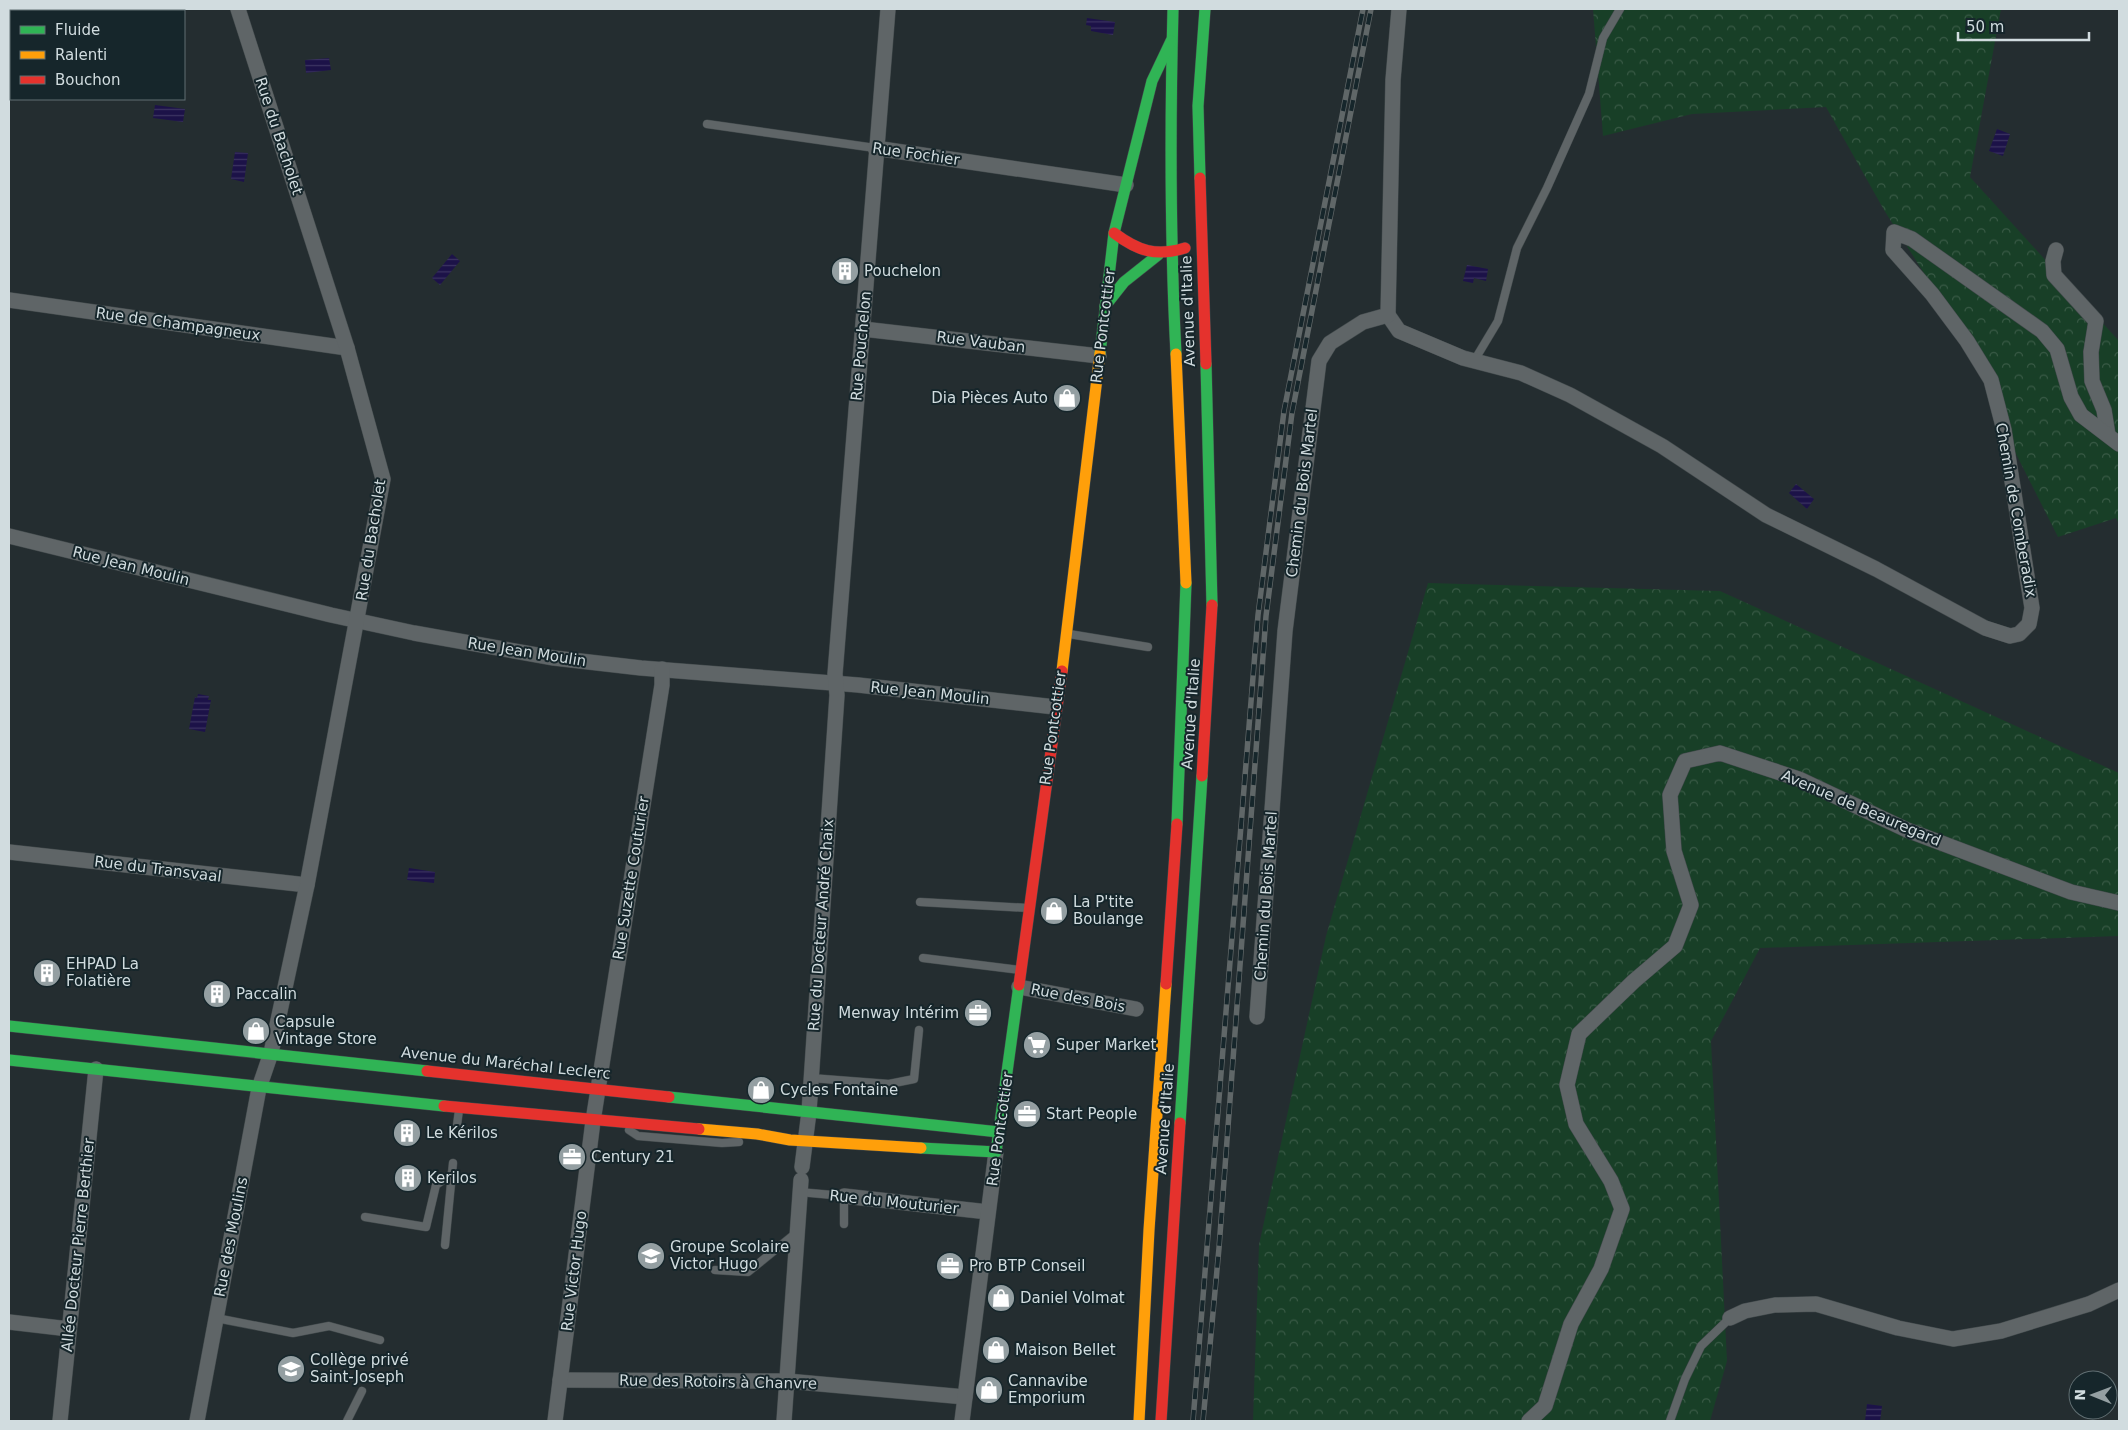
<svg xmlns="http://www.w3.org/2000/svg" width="2128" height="1430" viewBox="0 0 2128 1430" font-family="'DejaVu Sans',sans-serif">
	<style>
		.forest { fill: url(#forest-crowns) }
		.water { fill: url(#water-rules) }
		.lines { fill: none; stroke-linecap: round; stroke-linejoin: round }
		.lane-casing { stroke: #41494b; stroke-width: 9 }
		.street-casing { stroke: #41494b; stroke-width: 16 }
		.fast-casing { stroke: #41494b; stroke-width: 12 }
		.slow-casing { stroke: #41494b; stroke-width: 12 }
		.jam-casing { stroke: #41494b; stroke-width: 12 }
		.lane { stroke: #5f6567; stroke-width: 8 }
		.street { stroke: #5f6567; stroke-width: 15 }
		.fast { stroke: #30b455; stroke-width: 11 }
		.slow { stroke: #ff9f0a; stroke-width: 11 }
		.jam { stroke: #e5322d; stroke-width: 11 }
		.rail-casing { stroke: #606768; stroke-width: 5.5 }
		.rail { stroke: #16262b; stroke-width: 4; stroke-dasharray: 11; stroke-linecap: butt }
		.labels { text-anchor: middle; stroke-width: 4; stroke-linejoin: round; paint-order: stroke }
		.street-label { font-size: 15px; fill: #d1dcdf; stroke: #16262b }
		.poi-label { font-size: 15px; fill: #d1dcdf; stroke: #16262b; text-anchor: start }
	</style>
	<defs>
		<pattern id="forest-crowns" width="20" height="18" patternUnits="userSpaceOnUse" patternTransform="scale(1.25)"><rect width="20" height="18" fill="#183f27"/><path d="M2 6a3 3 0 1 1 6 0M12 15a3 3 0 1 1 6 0" fill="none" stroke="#395a46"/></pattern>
		<pattern id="water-rules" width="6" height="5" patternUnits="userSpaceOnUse" patternTransform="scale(1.25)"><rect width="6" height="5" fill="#1c1248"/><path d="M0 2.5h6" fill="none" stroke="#3c3462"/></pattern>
	</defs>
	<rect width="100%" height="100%" fill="#242d30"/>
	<g class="forest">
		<polygon points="1593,9 2001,9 1970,177 2119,341 2119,524 2116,518 2058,537 2004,430 1967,341 1884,210 1826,107 1692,114 1603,136"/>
		<polygon points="1428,583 1720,591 2119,773 2119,936 1760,948 1711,1041 1727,1361 1710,1421 1253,1421 1259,1245 1326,936"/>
	</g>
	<g class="water">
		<polygon points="1087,18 1115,22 1113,35 1091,31 1091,26 1086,25"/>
		<polygon points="329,58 331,70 306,73 305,60"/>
		<polygon points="155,105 185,109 183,122 153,118"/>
		<polygon points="1997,129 2010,134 2003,156 1989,151"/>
		<polygon points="235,152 248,153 244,182 231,179"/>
		<polygon points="452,254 460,261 440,285 432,278"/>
		<polygon points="1467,265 1488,269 1486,281 1474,278 1473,283 1463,281"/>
		<polygon points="1796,484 1814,499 1807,509 1789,493"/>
		<polygon points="198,694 209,696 208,700 211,700 205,732 189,729 195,697 197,698"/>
		<polygon points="409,868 435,872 434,883 407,880"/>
		<polygon points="1867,1404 1882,1406 1880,1421 1865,1421"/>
	</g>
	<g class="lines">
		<defs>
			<g id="lane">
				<polyline points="707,124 875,148"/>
				<polyline points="1474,361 1498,321 1517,248 1547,188 1589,94 1603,38 1620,9"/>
				<polyline points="1069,634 1148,647"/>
				<polyline points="920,902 1028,908"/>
				<polyline points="923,958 1020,970"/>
				<polyline points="811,1078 889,1084 914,1079 919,1030"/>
				<polyline points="457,1125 459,1110"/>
				<polyline points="629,1130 638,1136 722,1143 739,1142"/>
				<polyline points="799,1192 844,1196 844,1224"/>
				<polyline points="365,1217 426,1227 436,1185 452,1174"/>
				<polyline points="445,1245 453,1163"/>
				<polyline points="715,1270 748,1272 796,1233"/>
				<polyline points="216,1318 293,1333 329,1326 380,1340"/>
				<polyline points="347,1421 362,1391"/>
				<polyline points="1670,1421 1685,1379 1701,1346 1730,1318"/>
			</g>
			<g id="street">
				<polyline points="875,148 1126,185"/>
				<polyline points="2056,250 2053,261 2054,275 2096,321 2091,352 2092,381 2104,410 2108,435"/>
				<polyline points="9,300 347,348"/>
				<polyline points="1388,315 1399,331 1463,358 1521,373 1570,395 1662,446 1766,515 1876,569 1985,628 2010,636 2019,634 2029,624 2032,608 2004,430 1991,380 1967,341 1932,294 1893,250 1894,232 1912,239 2042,331 2057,349 2071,397 2081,415 2119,444"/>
				<polyline points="863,329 1099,356"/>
				<polyline points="9,536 331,615 414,633 554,658 641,668 858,685 1055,707"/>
				<polyline points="9,852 307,885"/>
				<polyline points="1019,987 1136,1009"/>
				<polyline points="1257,1017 1285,631 1319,361 1330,343 1363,322 1388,315 1393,80 1399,9"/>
				<polyline points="802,1167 809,1112 837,695 835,674 888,9"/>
				<polyline points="844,1196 988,1212"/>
				<polyline points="1730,1318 1745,1311 1775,1305 1816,1304 1898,1328 1953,1339 2001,1331 2089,1304 2119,1290"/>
				<polyline points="9,1322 69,1329"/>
				<polyline points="560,1380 787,1381 965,1397"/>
				<polyline points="60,1421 96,1069"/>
				<polyline points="197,1421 259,1088 271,1053 307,885 383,479 347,348 238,9"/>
				<polyline points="555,1421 593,1121 662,685 662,669"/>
				<polyline points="784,1421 801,1180"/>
				<polyline points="962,1421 996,1152"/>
				<polyline points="1529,1421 1545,1406 1571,1324 1601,1269 1622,1209 1611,1181 1576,1124 1567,1085 1579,1034 1634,981 1675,946 1691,905 1674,851 1670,795 1685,761 1720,753 1799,779 1907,830 2071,892 2119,903"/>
			</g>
			<g id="fast">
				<path d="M1173,9C1170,124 1170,239 1176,354"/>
				<polyline points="1200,178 1198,106 1205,9"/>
				<polyline points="1105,306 1124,282 1158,255"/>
				<polyline points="1100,353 1114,233 1152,81 1171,41"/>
				<polyline points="1206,364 1212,605"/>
				<polyline points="1177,824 1186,583"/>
				<polyline points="9,1026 427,1071"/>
				<polyline points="9,1060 444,1106"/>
				<polyline points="669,1097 999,1132"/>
				<polyline points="1180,1123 1202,776"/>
				<polyline points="921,1148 996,1152 1019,985"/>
			</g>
			<g id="slow">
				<polyline points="1176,354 1186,583"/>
				<polyline points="1062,671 1100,353"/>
				<polyline points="699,1129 757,1134 790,1140 921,1148"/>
				<polyline points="1139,1421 1149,1230 1166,984"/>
			</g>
			<g id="jam">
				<polyline points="1200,178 1206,364"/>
				<path d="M1114,233C1138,251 1156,257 1185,248"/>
				<polyline points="1202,776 1212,605"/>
				<polyline points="1166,984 1177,824"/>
				<polyline points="1019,985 1062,671"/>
				<polyline points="427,1071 669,1097"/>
				<polyline points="444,1106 699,1129"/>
				<polyline points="1161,1421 1180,1123"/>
			</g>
		</defs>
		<use href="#lane" class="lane-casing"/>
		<use href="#street" class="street-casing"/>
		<use href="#fast" class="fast-casing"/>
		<use href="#slow" class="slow-casing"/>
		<use href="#jam" class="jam-casing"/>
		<use href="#lane" class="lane"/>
		<use href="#street" class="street"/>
		<use href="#fast" class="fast"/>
		<use href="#slow" class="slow"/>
		<use href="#jam" class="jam"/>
		<defs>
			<g id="rail">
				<polyline points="1193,1421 1258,615 1284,411 1363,9"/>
				<polyline points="1203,1421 1219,1248 1266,616 1292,413 1371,9"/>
			</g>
		</defs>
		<use href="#rail" class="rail-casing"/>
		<use href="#rail" class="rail"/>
	</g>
	<defs>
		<symbol id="building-disc" viewBox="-11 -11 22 22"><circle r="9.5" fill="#949fa2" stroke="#16262b"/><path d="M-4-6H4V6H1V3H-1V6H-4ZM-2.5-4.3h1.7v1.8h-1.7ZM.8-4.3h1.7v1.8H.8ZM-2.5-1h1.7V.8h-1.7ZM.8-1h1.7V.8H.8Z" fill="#fff"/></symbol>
		<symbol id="shop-disc" viewBox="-11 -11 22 22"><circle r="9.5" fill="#949fa2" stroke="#16262b"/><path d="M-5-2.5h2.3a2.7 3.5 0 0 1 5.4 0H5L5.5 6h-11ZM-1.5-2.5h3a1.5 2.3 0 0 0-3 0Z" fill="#fff"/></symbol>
		<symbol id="office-disc" viewBox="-11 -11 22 22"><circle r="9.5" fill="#949fa2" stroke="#16262b"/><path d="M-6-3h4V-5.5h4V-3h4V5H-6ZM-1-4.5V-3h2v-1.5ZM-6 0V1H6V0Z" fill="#fff"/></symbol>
		<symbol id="supermarket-disc" viewBox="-11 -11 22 22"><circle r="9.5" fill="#949fa2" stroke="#16262b"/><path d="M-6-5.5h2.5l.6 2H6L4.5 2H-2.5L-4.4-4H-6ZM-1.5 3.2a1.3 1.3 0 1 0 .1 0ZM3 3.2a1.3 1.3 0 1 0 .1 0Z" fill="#fff"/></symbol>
		<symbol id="school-disc" viewBox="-11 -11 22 22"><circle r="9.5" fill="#949fa2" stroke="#16262b"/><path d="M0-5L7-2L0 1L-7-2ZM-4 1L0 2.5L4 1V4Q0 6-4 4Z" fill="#fff"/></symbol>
	</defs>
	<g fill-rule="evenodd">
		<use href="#building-disc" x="829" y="255" width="32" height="32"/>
		<use href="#shop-disc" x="1051" y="382" width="32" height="32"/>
		<use href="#shop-disc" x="1038" y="895" width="32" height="32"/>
		<use href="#building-disc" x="31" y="957" width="32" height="32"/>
		<use href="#building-disc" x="201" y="978" width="32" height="32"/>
		<use href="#office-disc" x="962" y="997" width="32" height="32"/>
		<use href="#shop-disc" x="240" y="1015" width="32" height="32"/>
		<use href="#supermarket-disc" x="1021" y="1029" width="32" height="32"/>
		<use href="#shop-disc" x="745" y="1074" width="32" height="32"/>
		<use href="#office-disc" x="1011" y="1098" width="32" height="32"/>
		<use href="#building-disc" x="391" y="1117" width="32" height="32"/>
		<use href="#office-disc" x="556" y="1141" width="32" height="32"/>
		<use href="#building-disc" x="392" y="1162" width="32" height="32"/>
		<use href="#school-disc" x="635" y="1240" width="32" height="32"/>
		<use href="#office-disc" x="934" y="1250" width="32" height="32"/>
		<use href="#shop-disc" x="985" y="1282" width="32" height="32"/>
		<use href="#shop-disc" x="980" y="1334" width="32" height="32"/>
		<use href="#school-disc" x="275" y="1353" width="32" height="32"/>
		<use href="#shop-disc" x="973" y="1374" width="32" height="32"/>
	</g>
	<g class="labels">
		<g class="street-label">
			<text transform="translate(279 136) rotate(72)" y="5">Rue du Bacholet</text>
			<text transform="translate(916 154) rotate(8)" y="5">Rue Fochier</text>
			<text transform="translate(1188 311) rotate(-92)" y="5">Avenue d'Italie</text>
			<text transform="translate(178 324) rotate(8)" y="5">Rue de Champagneux</text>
			<text transform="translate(1103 326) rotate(-83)" y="5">Rue Pontcottier</text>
			<text transform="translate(981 342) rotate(7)" y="5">Rue Vauban</text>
			<text transform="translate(861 346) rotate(-85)" y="5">Rue Pouchelon</text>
			<text transform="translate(1302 493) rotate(-83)" y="5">Chemin du Bois Martel</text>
			<text transform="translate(2016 510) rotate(80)" y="5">Chemin de Comberadix</text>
			<text transform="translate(371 540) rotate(-81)" y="5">Rue du Bacholet</text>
			<text transform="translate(131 566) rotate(14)" y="5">Rue Jean Moulin</text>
			<text transform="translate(527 652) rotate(9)" y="5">Rue Jean Moulin</text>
			<text transform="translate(930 693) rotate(6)" y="5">Rue Jean Moulin</text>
			<text transform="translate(1191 714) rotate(-86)" y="5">Avenue d'Italie</text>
			<text transform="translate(1053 728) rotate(-82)" y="5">Rue Pontcottier</text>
			<text transform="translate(1861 808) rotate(23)" y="5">Avenue de Beauregard</text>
			<text transform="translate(158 869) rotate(7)" y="5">Rue du Transvaal</text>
			<text transform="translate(631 878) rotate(-81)" y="5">Rue Suzette Couturier</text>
			<text transform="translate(1266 896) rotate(-86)" y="5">Chemin du Bois Martel</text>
			<text transform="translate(821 925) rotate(-86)" y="5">Rue du Docteur André Chaix</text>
			<text transform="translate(1078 998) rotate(11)" y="5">Rue des Bois</text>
			<text transform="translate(506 1063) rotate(6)" y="5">Avenue du Maréchal Leclerc</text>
			<text transform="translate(1165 1119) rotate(-86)" y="5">Avenue d'Italie</text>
			<text transform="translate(1000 1129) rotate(-82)" y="5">Rue Pontcottier</text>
			<text transform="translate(894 1202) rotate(6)" y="5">Rue du Mouturier</text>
			<text transform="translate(231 1237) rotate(-79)" y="5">Rue des Moulins</text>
			<text transform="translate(78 1245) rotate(-84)" y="5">Allée Docteur Pierre Berthier</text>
			<text transform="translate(574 1271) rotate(-83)" y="5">Rue Victor Hugo</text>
			<text transform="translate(718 1382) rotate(1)" y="5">Rue des Rotoirs à Chanvre</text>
		</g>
		<g class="poi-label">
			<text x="864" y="276">Pouchelon</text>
			<text x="1048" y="403" text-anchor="end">Dia Pièces Auto</text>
			<text x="1073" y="907">La P'tite<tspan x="1073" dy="17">Boulange</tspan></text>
			<text x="66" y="969">EHPAD La<tspan x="66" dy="17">Folatière</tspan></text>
			<text x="236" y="999">Paccalin</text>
			<text x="959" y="1018" text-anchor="end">Menway Intérim</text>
			<text x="275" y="1027">Capsule<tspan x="275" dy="17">Vintage Store</tspan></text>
			<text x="1056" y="1050">Super Market</text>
			<text x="780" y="1095">Cycles Fontaine</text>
			<text x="1046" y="1119">Start People</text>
			<text x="426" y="1138">Le Kérilos</text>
			<text x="591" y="1162">Century 21</text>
			<text x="427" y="1183">Kerilos</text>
			<text x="670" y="1252">Groupe Scolaire<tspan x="670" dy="17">Victor Hugo</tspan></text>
			<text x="969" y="1271">Pro BTP Conseil</text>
			<text x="1020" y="1303">Daniel Volmat</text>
			<text x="1015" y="1355">Maison Bellet</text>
			<text x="310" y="1365">Collège privé<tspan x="310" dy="17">Saint-Joseph</tspan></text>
			<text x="1008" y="1386">Cannavibe<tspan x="1008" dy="17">Emporium</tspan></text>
		</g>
	</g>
	<rect width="2128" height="1430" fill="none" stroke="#d1dcdf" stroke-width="20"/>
	<rect x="10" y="10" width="175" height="90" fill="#16262b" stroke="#616f73"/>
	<rect x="20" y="26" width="25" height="8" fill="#30b455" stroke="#616f73"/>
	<text x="55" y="35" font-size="15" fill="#d1dcdf">Fluide</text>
	<rect x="20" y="51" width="25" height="8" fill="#ff9f0a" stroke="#616f73"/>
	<text x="55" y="60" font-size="15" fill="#d1dcdf">Ralenti</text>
	<rect x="20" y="76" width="25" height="8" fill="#e5322d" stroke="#616f73"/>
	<text x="55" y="85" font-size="15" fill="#d1dcdf">Bouchon</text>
	<g transform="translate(2093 1395) rotate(271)"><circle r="24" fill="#16262b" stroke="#616f73"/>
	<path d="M0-4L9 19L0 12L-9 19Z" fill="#949fa2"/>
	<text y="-8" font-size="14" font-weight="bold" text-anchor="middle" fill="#d1dcdf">N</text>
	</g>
	<path d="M1958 32v8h131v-8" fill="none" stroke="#d1dcdf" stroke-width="2.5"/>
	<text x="1966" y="32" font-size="15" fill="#d1dcdf" stroke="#16262b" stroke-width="4" paint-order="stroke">50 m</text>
</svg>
